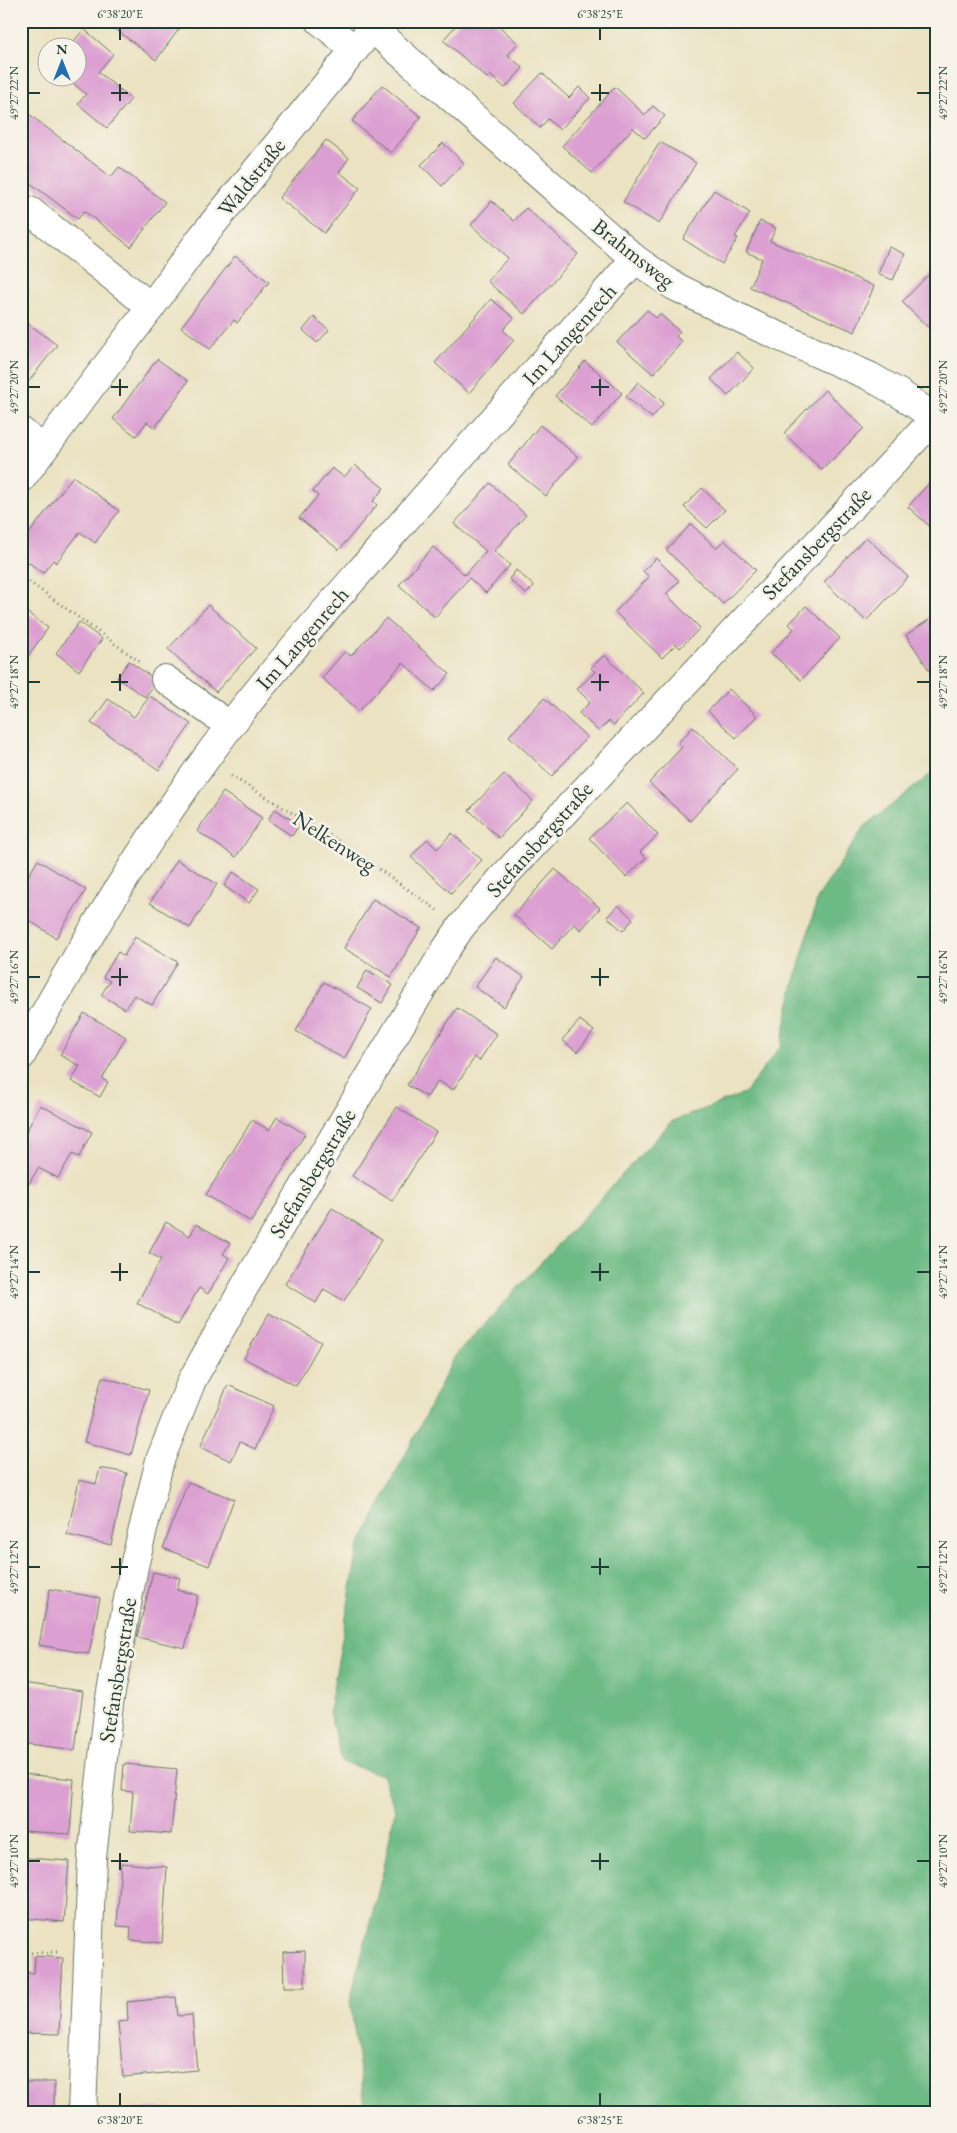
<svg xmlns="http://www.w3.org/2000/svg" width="957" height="2133" viewBox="0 0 957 2133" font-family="'EB Garamond',serif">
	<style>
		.forest { fill: #6cba84; stroke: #467c5c }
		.building { fill: #db9fd2 }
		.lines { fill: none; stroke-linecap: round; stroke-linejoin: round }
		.minor-casing { stroke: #667765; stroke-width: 30 }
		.path { stroke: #667765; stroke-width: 3; stroke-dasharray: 1 4; stroke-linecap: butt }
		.minor { stroke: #fff; stroke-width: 28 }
		.ticks { fill: none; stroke: #1f3d34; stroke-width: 2 }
		.labels { text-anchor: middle; stroke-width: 5; stroke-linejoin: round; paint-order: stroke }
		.street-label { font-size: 22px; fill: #1f3d34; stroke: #f7f3e8 }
		.neatline { fill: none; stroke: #1f3d34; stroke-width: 2 }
		.ticks-label { font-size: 12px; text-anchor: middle; fill: #1f3d34 }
	</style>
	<rect width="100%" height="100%" fill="#f7f3e8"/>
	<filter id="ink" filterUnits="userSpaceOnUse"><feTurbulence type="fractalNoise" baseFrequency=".02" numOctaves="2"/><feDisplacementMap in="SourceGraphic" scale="10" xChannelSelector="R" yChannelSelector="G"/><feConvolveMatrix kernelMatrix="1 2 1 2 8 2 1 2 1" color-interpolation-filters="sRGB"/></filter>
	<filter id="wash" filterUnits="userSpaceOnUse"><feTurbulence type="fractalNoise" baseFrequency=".0096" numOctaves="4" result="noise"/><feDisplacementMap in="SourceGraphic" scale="20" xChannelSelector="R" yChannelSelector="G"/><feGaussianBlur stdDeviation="1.12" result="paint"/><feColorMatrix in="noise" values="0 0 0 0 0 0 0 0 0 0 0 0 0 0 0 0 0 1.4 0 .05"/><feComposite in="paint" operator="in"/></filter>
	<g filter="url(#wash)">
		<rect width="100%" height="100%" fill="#ebe2c1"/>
		<polygon class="forest" points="936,770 936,2112 366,2112 350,2001 383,1872 395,1810 382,1775 342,1762 329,1711 358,1549 455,1356 671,1122 745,1093 781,1046 793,988 818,897 864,827"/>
		<g id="blocks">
			<g class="building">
				<polygon points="105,21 185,21 156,60"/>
				<polygon points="460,21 493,21 518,43 508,55 523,68 505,88 490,75 487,78 443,40"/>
				<polygon points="84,29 113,54 98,72 131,99 107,128 78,104 86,94 67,78 78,78 78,48 54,48 60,40 69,47"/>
				<polygon points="542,73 569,98 579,87 590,98 560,130 548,119 540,128 514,103"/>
				<polygon points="382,85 421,117 391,153 352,121"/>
				<polygon points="615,87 645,115 653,106 665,116 645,138 633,128 592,173 562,146"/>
				<polygon points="21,106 25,111 111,177 119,167 165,202 131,247 84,211 78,219 21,176"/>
				<polygon points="326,140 349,158 339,172 360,188 324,233 279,198"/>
				<polygon points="660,142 696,163 659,224 623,202"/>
				<polygon points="443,143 464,163 442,186 421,165"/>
				<polygon points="714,190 750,213 735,237 738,238 722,264 683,239"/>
				<polygon points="492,201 514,221 526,208 578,254 524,314 487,281 508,258 471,225"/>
				<polygon points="760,221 776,228 770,241 874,286 855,332 750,287 762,259 746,252"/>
				<polygon points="889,247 905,254 893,280 878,274"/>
				<polygon points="235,256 269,282 237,323 234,320 210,349 181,327"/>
				<polygon points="936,267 936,335 902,302"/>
				<polygon points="491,299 514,318 503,330 514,340 469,393 435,363"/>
				<polygon points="647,310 656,318 660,314 680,332 676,336 682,342 653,374 617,342"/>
				<polygon points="314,317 329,330 317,343 303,330"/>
				<polygon points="21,318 57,345 25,386 21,383"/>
				<polygon points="737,352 754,368 728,396 711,379"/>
				<polygon points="157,359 188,381 155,428 147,422 136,436 113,419"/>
				<polygon points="585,361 622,393 592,428 555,396"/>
				<polygon points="638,382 664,403 652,418 626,397"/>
				<polygon points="825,390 864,428 822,470 784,433"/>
				<polygon points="540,425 578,457 546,496 508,465"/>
				<polygon points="355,465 384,488 373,501 377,505 339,550 299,518 318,496 313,491 332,468 344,477"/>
				<polygon points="936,475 936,532 908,507"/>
				<polygon points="73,476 119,511 95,543 80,532 56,563 53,560 43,573 21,557 21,544"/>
				<polygon points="490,483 526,515 494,551 510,565 486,593 469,578 435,617 399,585 433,547 465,575 486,551 454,524"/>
				<polygon points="702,488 725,510 707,528 684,507"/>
				<polygon points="691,524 716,548 724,540 756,570 723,604 666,550"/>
				<polygon points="866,537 908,577 866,621 824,582"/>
				<polygon points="656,558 679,581 666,594 700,628 680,648 676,644 662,658 615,612 649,577 643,571"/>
				<polygon points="516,570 534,586 526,594 509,579"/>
				<polygon points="208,605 256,648 216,692 168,649"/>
				<polygon points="806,606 840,638 801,680 771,653 794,629 789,624"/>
				<polygon points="21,608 48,628 21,666"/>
				<polygon points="936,615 936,669 931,673 906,635"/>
				<polygon points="386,618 450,674 434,691 403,663 359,711 322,678 345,651 351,656"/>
				<polygon points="79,622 102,639 79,671 56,653"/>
				<polygon points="604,655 644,693 614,725 609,721 598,731 579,713 590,702 577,689 595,672 591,668"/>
				<polygon points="129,661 157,681 145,697 117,678"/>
				<polygon points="729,689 757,716 736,738 708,711"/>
				<polygon points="150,696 191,724 159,770 91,723 108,699 134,717"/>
				<polygon points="544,698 587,737 552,776 509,736"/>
				<polygon points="693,727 738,769 690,821 649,783 682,747 678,743"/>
				<polygon points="504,774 533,801 499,838 469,810"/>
				<polygon points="223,792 262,818 236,857 197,831"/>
				<polygon points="627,803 658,835 640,852 646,858 626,877 589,838"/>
				<polygon points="275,809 299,825 292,836 268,820"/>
				<polygon points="452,833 482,860 451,893 411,857 427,839 437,849"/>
				<polygon points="38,860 86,890 56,938 21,915 21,887"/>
				<polygon points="177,860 217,884 190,928 150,903"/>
				<polygon points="555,869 600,908 581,930 574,924 552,949 514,915"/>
				<polygon points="233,872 259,889 249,903 224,886"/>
				<polygon points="373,899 421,928 391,977 344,948"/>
				<polygon points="618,905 633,919 623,931 607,917"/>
				<polygon points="135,937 178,962 152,1005 134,995 125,1009 101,995 110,981 103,977 118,952 124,956"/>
				<polygon points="496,957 524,977 504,1007 475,987"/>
				<polygon points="367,970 393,985 382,1003 357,988"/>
				<polygon points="324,982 372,1009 344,1059 296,1031"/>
				<polygon points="457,1008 497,1034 479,1061 475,1057 453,1090 438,1081 427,1097 407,1085"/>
				<polygon points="84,1013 126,1037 102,1079 108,1082 100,1097 71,1081 80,1066 60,1055"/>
				<polygon points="580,1020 594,1031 577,1052 562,1040"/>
				<polygon points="40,1105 92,1132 79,1157 72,1154 58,1178 38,1168 29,1184 21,1180 21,1142"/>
				<polygon points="397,1107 436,1132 392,1201 352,1176"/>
				<polygon points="277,1117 305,1134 251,1222 206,1195 252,1120 269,1130"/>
				<polygon points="332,1208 382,1239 344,1301 324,1289 316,1303 285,1284"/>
				<polygon points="166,1222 190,1236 196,1224 230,1243 223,1254 229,1258 208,1294 199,1288 178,1325 137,1303 161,1259 149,1253"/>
				<polygon points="269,1313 321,1342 296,1386 244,1358"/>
				<polygon points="102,1377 149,1390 131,1455 84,1442"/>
				<polygon points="228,1385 274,1406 255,1449 240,1442 231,1461 200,1447"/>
				<polygon points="100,1468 127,1473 111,1545 67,1535 79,1480 96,1484"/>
				<polygon points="188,1482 234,1499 209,1566 163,1548"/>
				<polygon points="153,1572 180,1578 177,1590 198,1595 185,1648 137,1637"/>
				<polygon points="50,1589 100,1598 89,1654 39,1645"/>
				<polygon points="21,1683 83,1691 75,1750 21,1743"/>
				<polygon points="124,1764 177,1769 171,1834 130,1831 133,1792 122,1791"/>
				<polygon points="23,1774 74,1779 70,1834 21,1831"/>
				<polygon points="27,1858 69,1861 64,1922 22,1918"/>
				<polygon points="121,1863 167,1867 162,1943 130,1940 131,1927 117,1926"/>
				<polygon points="305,1951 305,1987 284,1987 283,1952"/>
				<polygon points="35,1956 63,1958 59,2034 21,2033 21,1973 34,1973"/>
				<polygon points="176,1997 178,2016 192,2015 197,2070 123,2077 118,2022 128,2021 127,2002"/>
				<rect x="21" y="2082" width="33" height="30"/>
				<polygon points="169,2108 169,2112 117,2112 117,2110"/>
			</g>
		</g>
	</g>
	<g filter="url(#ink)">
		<use href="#blocks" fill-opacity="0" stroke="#667765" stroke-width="1"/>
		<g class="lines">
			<defs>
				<g id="minor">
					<polyline points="320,21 354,49"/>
					<polyline points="372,28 635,259 674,286 758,327 869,376 902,395 936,419"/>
					<polyline points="30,211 151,307"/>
					<polyline points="21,431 43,449"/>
					<polyline points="21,479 151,307 202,237 378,21"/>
					<polyline points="165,679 230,726"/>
					<path d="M21,1056C83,942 151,830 230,726C276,666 327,609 377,552C462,454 549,357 635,259"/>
					<polyline points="82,2112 92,1858 109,1703 134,1566 160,1460 192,1380 246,1284 444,952 461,927 503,877 936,417"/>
				</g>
			</defs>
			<use href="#minor" class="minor-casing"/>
			<g class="path">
				<polyline points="21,576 140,662"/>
				<polyline points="231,776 339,841 437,910"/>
				<polyline points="21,1953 60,1952"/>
			</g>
			<use href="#minor" class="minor"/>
		</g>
	</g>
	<path class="ticks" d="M120,28V40M600,28V40M120,84V101M600,84V101M28,93H40M111,93H128M591,93H609M917,93H930M120,379V396M600,379V396M28,387H40M111,387H128M591,387H609M917,387H930M120,674V691M600,674V691M28,682H40M111,682H128M591,682H609M917,682H930M120,968V986M600,968V986M28,977H40M111,977H128M591,977H609M917,977H930M120,1263V1281M600,1263V1281M28,1272H40M111,1272H128M591,1272H609M917,1272H930M120,1558V1575M600,1558V1575M28,1567H40M111,1567H128M591,1567H609M917,1567H930M120,1853V1870M600,1853V1870M28,1861H40M111,1861H128M591,1861H609M917,1861H930M120,2093V2106M600,2093V2106"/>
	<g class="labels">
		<g class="street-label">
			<text transform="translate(251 177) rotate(-51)" y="8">Waldstraße</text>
			<text transform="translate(634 253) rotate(38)" y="8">Brahmsweg</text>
			<text transform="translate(569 334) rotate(-48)" y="8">Im Langenrech</text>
			<text transform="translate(816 543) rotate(-46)" y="8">Stefansbergstraße</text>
			<text transform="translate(302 638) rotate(-49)" y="8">Im Langenrech</text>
			<text transform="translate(539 839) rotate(-48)" y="8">Stefansbergstraße</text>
			<text transform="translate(335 841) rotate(33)" y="8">Nelkenweg</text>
			<text transform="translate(312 1173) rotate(-59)" y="8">Stefansbergstraße</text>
			<text transform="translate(117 1670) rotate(-81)" y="8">Stefansbergstraße</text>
		</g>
	</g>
	<rect width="957" height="2133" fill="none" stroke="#f7f3e8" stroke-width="55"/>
	<g transform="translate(62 62)"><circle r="24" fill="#f7f3e8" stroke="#a1aaa0"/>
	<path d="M0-4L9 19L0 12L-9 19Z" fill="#1f6fb2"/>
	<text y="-8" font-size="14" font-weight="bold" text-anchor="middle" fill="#1f3d34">N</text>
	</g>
	<rect x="28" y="28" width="902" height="2078" class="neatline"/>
	<g class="ticks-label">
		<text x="120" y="18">6°38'20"E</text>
		<text x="600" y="18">6°38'25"E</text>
		<text transform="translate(14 93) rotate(-90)" y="4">49°27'22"N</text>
		<text transform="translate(943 93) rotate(-90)" y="4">49°27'22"N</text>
		<text transform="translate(14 387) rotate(-90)" y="4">49°27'20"N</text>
		<text transform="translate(943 387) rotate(-90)" y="4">49°27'20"N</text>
		<text transform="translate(14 682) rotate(-90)" y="4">49°27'18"N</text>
		<text transform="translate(943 682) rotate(-90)" y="4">49°27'18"N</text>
		<text transform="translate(14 977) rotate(-90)" y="4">49°27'16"N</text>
		<text transform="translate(943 977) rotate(-90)" y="4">49°27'16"N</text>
		<text transform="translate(14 1272) rotate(-90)" y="4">49°27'14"N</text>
		<text transform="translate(943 1272) rotate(-90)" y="4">49°27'14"N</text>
		<text transform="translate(14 1567) rotate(-90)" y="4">49°27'12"N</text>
		<text transform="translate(943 1567) rotate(-90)" y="4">49°27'12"N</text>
		<text transform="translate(14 1861) rotate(-90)" y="4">49°27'10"N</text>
		<text transform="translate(943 1861) rotate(-90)" y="4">49°27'10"N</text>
		<text x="120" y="2124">6°38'20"E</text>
		<text x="600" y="2124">6°38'25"E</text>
	</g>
</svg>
